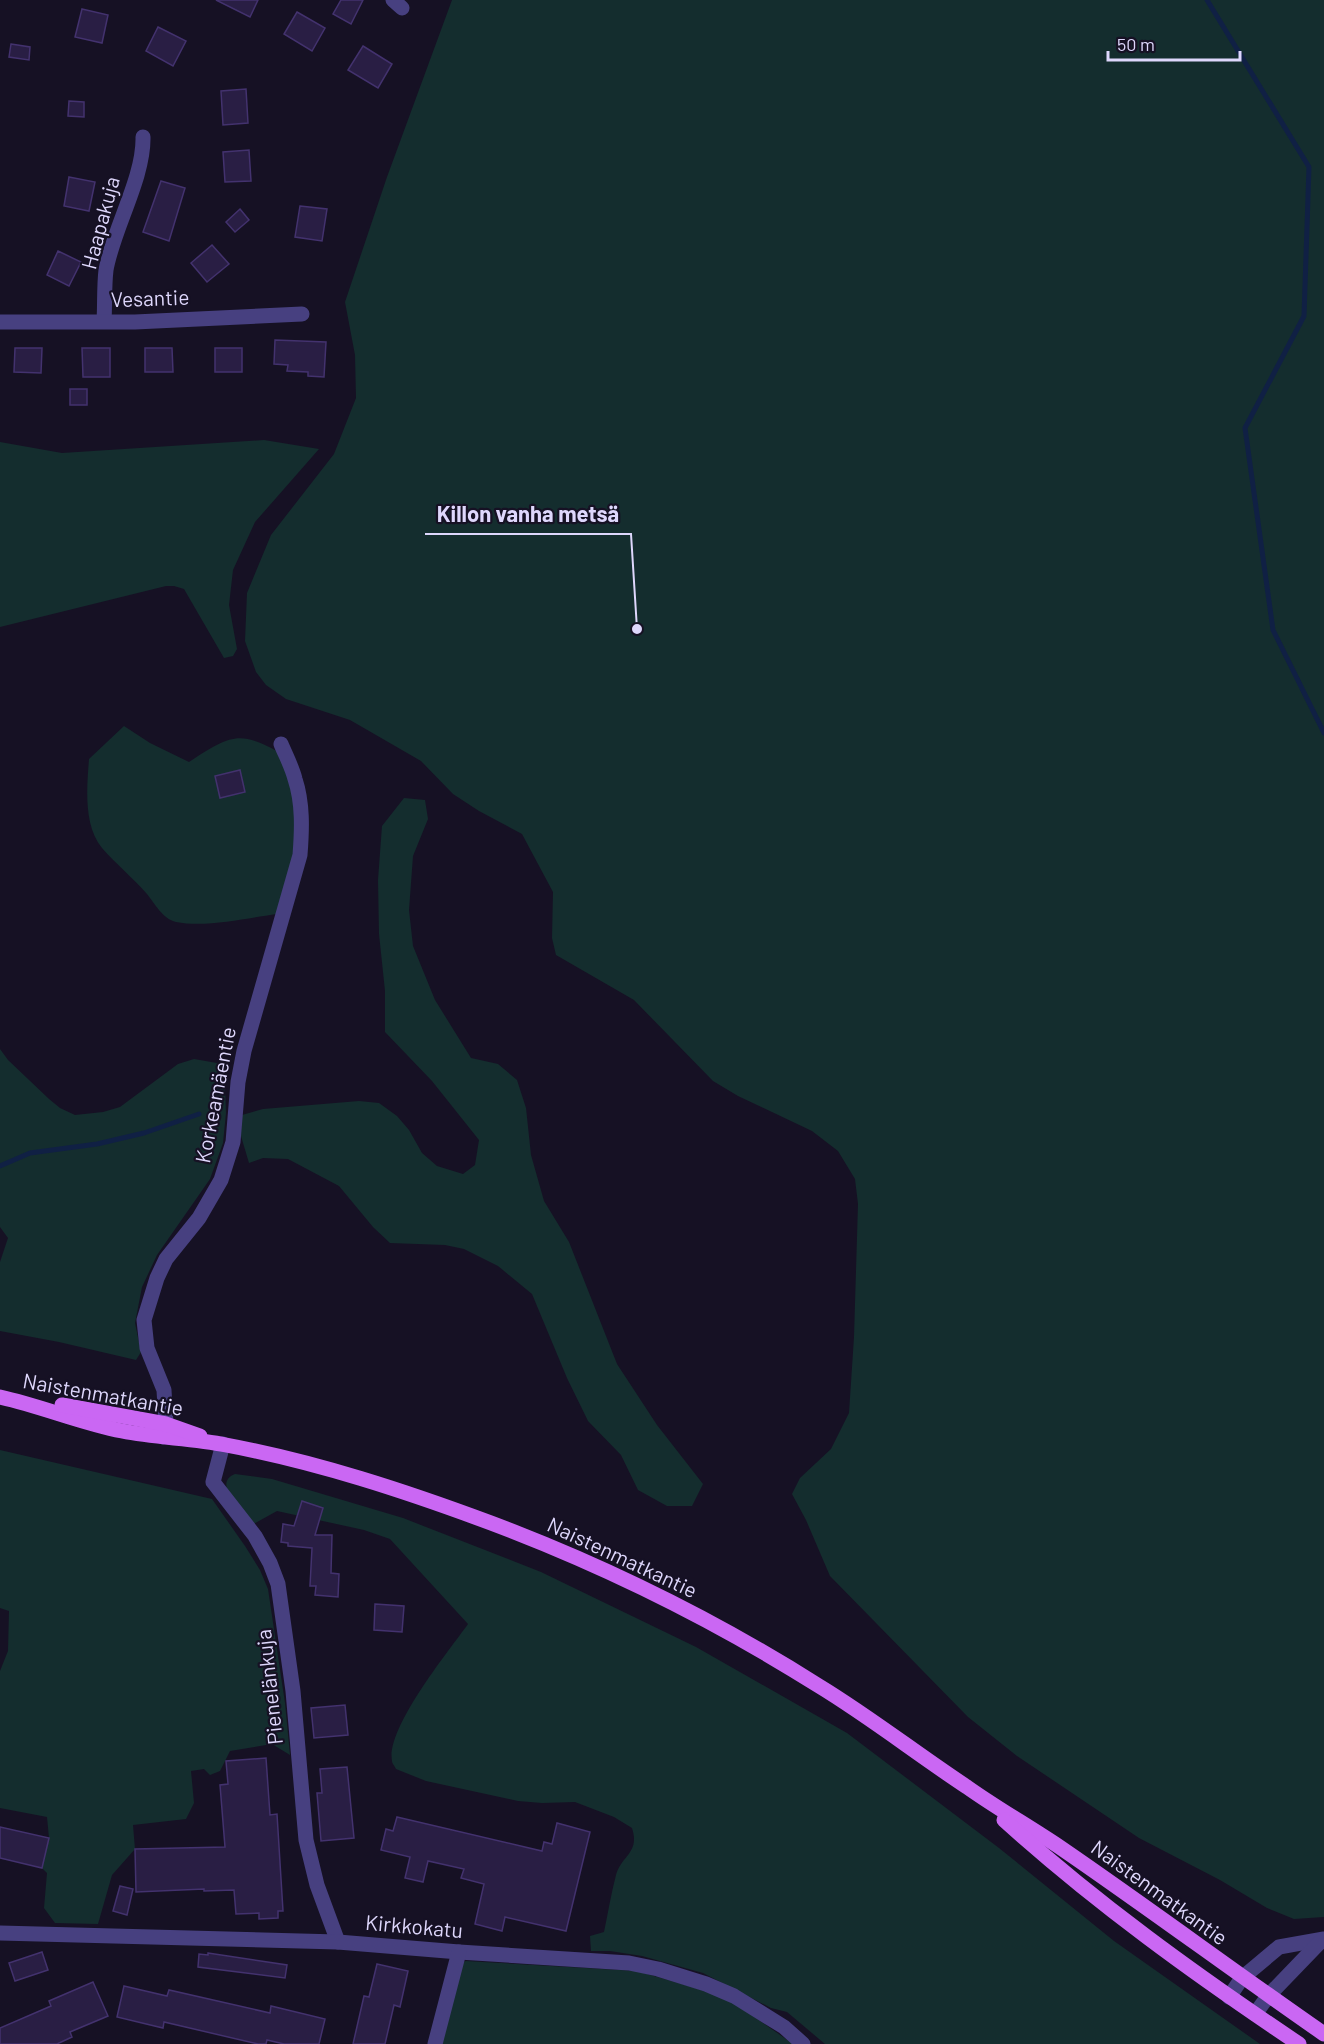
<svg xmlns="http://www.w3.org/2000/svg" width="1324" height="2044" viewBox="0 0 1324 2044" font-family="Barlow,sans-serif">
	<style>
		.green { fill: #142d2e }
		.lines { fill: none; stroke-linecap: round; stroke-linejoin: round }
		.stream { stroke: #102044; stroke-width: 5 }
		.building { fill: #291e44; stroke: #43326e; stroke-width: 1.5 }
		.minor { stroke: #474080; stroke-width: 15 }
		.primary { stroke: #ca67f3; stroke-width: 15 }
		.labels { text-anchor: middle; stroke-width: 4.5; stroke-linejoin: round; paint-order: stroke }
		.street-label { font-size: 21px; fill: #ded7fc; stroke: #161124 }
		.leader { fill: none; stroke: #ded7fc; stroke-width: 2 }
		.callout-dot { fill: #ded7fc; stroke: #161124; stroke-width: 2 }
		.callout-label { font-size: 22px; text-anchor: middle; font-weight: bold; fill: #ded7fc; stroke: #161124; stroke-width: 4.5; stroke-linejoin: round; paint-order: stroke }
	</style>
	<rect width="100%" height="100%" fill="#161124"/>
	<g class="green">
		<polygon points="452,0 1324,0 1324,1917 1294,1919 1267,1908 1220,1880 1139,1838 1017,1756 968,1717 830,1576 806,1520 792,1494 800,1478 831,1449 849,1413 854,1337 858,1204 855,1179 838,1151 812,1131 738,1096 713,1081 634,1000 556,955 552,938 553,892 522,834 479,811 453,794 421,761 350,720 286,699 266,685 256,672 245,641 247,593 271,535 334,454 356,398 355,355 345,302 387,177"/>
		<polygon points="264,440 319,449 255,522 233,570 229,605 237,649 233,656 224,658 184,589 174,586 166,586 0,627 0,442 62,453"/>
		<path d="M124,726L150,743L189,762C231,735 239,729 284,755L294,793L296,844L277,914C247,918 206,928 176,922C163,919 155,904 147,894C133,878 116,864 102,848C83,825 87,786 89,759Z"/>
		<polygon points="404,798 425,800 428,819 413,856 409,910 413,946 435,1000 471,1058 498,1064 517,1080 526,1108 531,1155 544,1201 569,1242 617,1364 657,1425 703,1484 692,1506 667,1506 638,1490 621,1455 588,1421 567,1378 532,1294 498,1266 464,1249 445,1245 390,1243 373,1227 339,1186 288,1159 263,1158 249,1163 238,1126 242,1115 263,1109 359,1101 379,1103 397,1116 409,1130 422,1153 437,1166 463,1174 475,1165 479,1140 432,1081 385,1032 385,991 379,934 378,880 382,826"/>
		<polygon points="0,1049 8,1060 49,1099 60,1108 75,1115 103,1112 120,1107 178,1064 194,1059 217,1063 224,1058 226,1113 223,1143 210,1179 157,1255 142,1287 135,1323 141,1352 136,1360 59,1342 0,1331 0,1262 8,1238 0,1227"/>
		<polygon points="0,1450 212,1499 245,1546 260,1570 268,1589 285,1703 290,1755 272,1744 230,1751 220,1771 210,1775 204,1769 191,1771 194,1803 186,1819 133,1825 135,1849 112,1875 98,1924 55,1923 44,1908 47,1873 42,1868 49,1838 47,1817 0,1808 0,1671 8,1651 9,1611 0,1608"/>
		<path d="M235,1474L272,1479L403,1518L541,1572L696,1647L847,1733L999,1848L1114,1941L1260,2044H825L787,2012L771,2008L703,1973L642,1956L610,1951H591L590,1936L604,1932C608,1913 611,1894 616,1875C622,1855 640,1853 632,1828L614,1817L575,1802L542,1803L518,1801L426,1781L396,1769C395,1766 392,1764 392,1761C386,1728 448,1652 468,1624L390,1539L364,1530L277,1511L250,1526C241,1513 212,1482 235,1474Z"/>
		<polygon points="466,1961 637,1971 692,1987 730,2000 793,2044 442,2044 461,1963"/>
	</g>
	<g class="lines">
		<g class="stream">
			<polyline points="1207,0 1309,167 1304,316 1245,428 1273,630 1324,733"/>
			<polyline points="0,1166 30,1153 97,1144 144,1133 199,1114"/>
		</g>
	</g>
	<g class="building">
		<polygon points="216,0 258,0 250,17"/>
		<polygon points="341,0 363,0 351,24 333,14"/>
		<polygon points="82,9 108,15 102,43 75,37"/>
		<polygon points="297,12 325,28 312,51 284,34"/>
		<polygon points="158,27 186,41 173,66 146,51"/>
		<polygon points="11,44 30,47 29,60 9,57"/>
		<polygon points="363,46 392,64 378,88 348,70"/>
		<polygon points="246,89 248,123 223,125 221,91"/>
		<polygon points="69,101 84,102 84,117 68,116"/>
		<polygon points="249,150 251,181 225,182 223,152"/>
		<polygon points="69,177 95,182 89,211 64,206"/>
		<polygon points="161,181 185,188 169,241 143,232"/>
		<polygon points="300,206 327,209 322,241 295,237"/>
		<polygon points="240,209 249,220 235,232 226,222"/>
		<polygon points="212,245 229,264 207,282 191,263"/>
		<polygon points="58,251 81,262 69,286 47,275"/>
		<polygon points="275,340 326,342 324,377 308,376 308,372 287,371 288,365 274,364"/>
		<polygon points="15,348 42,348 41,373 14,372"/>
		<polygon points="82,348 110,348 110,377 83,377"/>
		<polygon points="145,348 172,348 173,372 145,372"/>
		<rect x="215" y="348" width="27" height="24"/>
		<rect x="70" y="389" width="17" height="16"/>
		<polygon points="240,770 245,792 220,798 215,776"/>
		<polygon points="302,1501 323,1508 315,1535 332,1535 331,1573 339,1574 338,1597 315,1595 316,1586 310,1586 312,1548 288,1546 288,1543 281,1542 283,1524 294,1526"/>
		<polygon points="375,1604 404,1606 402,1632 374,1630"/>
		<polygon points="345,1705 348,1735 314,1738 311,1708"/>
		<polygon points="266,1758 270,1815 277,1814 283,1911 278,1911 278,1918 259,1919 259,1913 236,1914 234,1890 204,1891 204,1889 136,1892 135,1849 225,1847 220,1785 228,1784 226,1761"/>
		<polygon points="347,1767 354,1838 321,1841 317,1793 322,1793 320,1769"/>
		<polygon points="397,1817 542,1851 544,1842 552,1844 557,1823 590,1832 566,1931 505,1917 502,1931 475,1924 484,1884 461,1878 464,1869 428,1861 423,1882 405,1878 410,1857 381,1850 386,1829 393,1831"/>
		<polygon points="0,1827 49,1838 42,1868 0,1858"/>
		<polygon points="120,1886 133,1889 127,1915 113,1911"/>
		<polygon points="42,1952 48,1970 15,1981 9,1963"/>
		<polygon points="208,1953 287,1965 285,1978 198,1967 199,1954 208,1955"/>
		<polygon points="377,1964 408,1971 400,2007 394,2005 385,2044 353,2044 364,1996 369,1997"/>
		<polygon points="93,1982 108,2016 70,2032 72,2037 57,2044 0,2044 0,2028 51,2006 49,2001"/>
		<polygon points="124,1986 167,1996 169,1990 270,2013 271,2006 325,2019 319,2044 284,2044 267,2040 266,2044 258,2044 164,2022 163,2028 117,2017"/>
	</g>
	<g class="lines">
		<g class="minor">
			<polyline points="393,0 402,8"/>
			<path d="M104,321C105,305 104,287 106,270C113,229 144,178 143,137"/>
			<polyline points="0,322 135,322 302,314"/>
			<path d="M163,1437L166,1424L164,1390L147,1348L144,1320L157,1278L166,1259L199,1218L221,1180L233,1142L238,1082L244,1051L300,855C302,830 303,803 295,779C292,767 286,756 281,744"/>
			<polyline points="223,1444 213,1482 255,1536 270,1563 278,1584 293,1691 306,1840 317,1885 338,1942"/>
			<polyline points="0,1933 338,1942 459,1952 629,1963 658,1969 706,1984 734,1996 784,2027 803,2044"/>
			<polyline points="1229,1997 1242,1978 1279,1947 1324,1939"/>
			<polyline points="1255,2014 1269,1995 1322,1940"/>
			<polyline points="435,2044 459,1952"/>
		</g>
		<g class="primary">
			<path d="M0,1397C41,1406 81,1423 122,1431C157,1438 192,1438 226,1445C317,1462 405,1491 491,1523C605,1566 716,1621 819,1686C870,1717 917,1754 967,1787C998,1809 1030,1827 1061,1848C1150,1909 1236,1973 1324,2034"/>
			<polyline points="62,1405 166,1424 200,1436"/>
			<path d="M1004,1820C1096,1903 1196,1975 1299,2044"/>
		</g>
	</g>
	<g class="labels">
		<g class="street-label">
			<text transform="translate(101 223) rotate(-75)" y="7">Haapakuja</text>
			<text transform="translate(150 299) rotate(-2)" y="7">Vesantie</text>
			<text transform="translate(216 1095) rotate(-79)" y="7">Korkeamäentie</text>
			<text transform="translate(103 1395) rotate(10)" y="7">Naistenmatkantie</text>
			<text transform="translate(622 1558) rotate(25)" y="7">Naistenmatkantie</text>
			<text transform="translate(270 1687) rotate(-96)" y="7">Pienelänkuja</text>
			<text transform="translate(1159 1893) rotate(36)" y="7">Naistenmatkantie</text>
			<text transform="translate(414 1927) rotate(5)" y="7">Kirkkokatu</text>
		</g>
	</g>
	<path class="leader" d="M637 629L631 534H425"/>
	<circle class="callout-dot" cx="637" cy="629" r="6"/>
	<g class="callout-label">
		<text x="528" y="522">Killon vanha metsä</text>
	</g>
	<path d="M1108 51v9h132v-9" fill="none" stroke="#ded7fc" stroke-width="3"/>
	<text x="1117" y="51" font-size="18" fill="#ded7fc" stroke="#161124" stroke-width="4.5" paint-order="stroke">50 m</text>
</svg>
